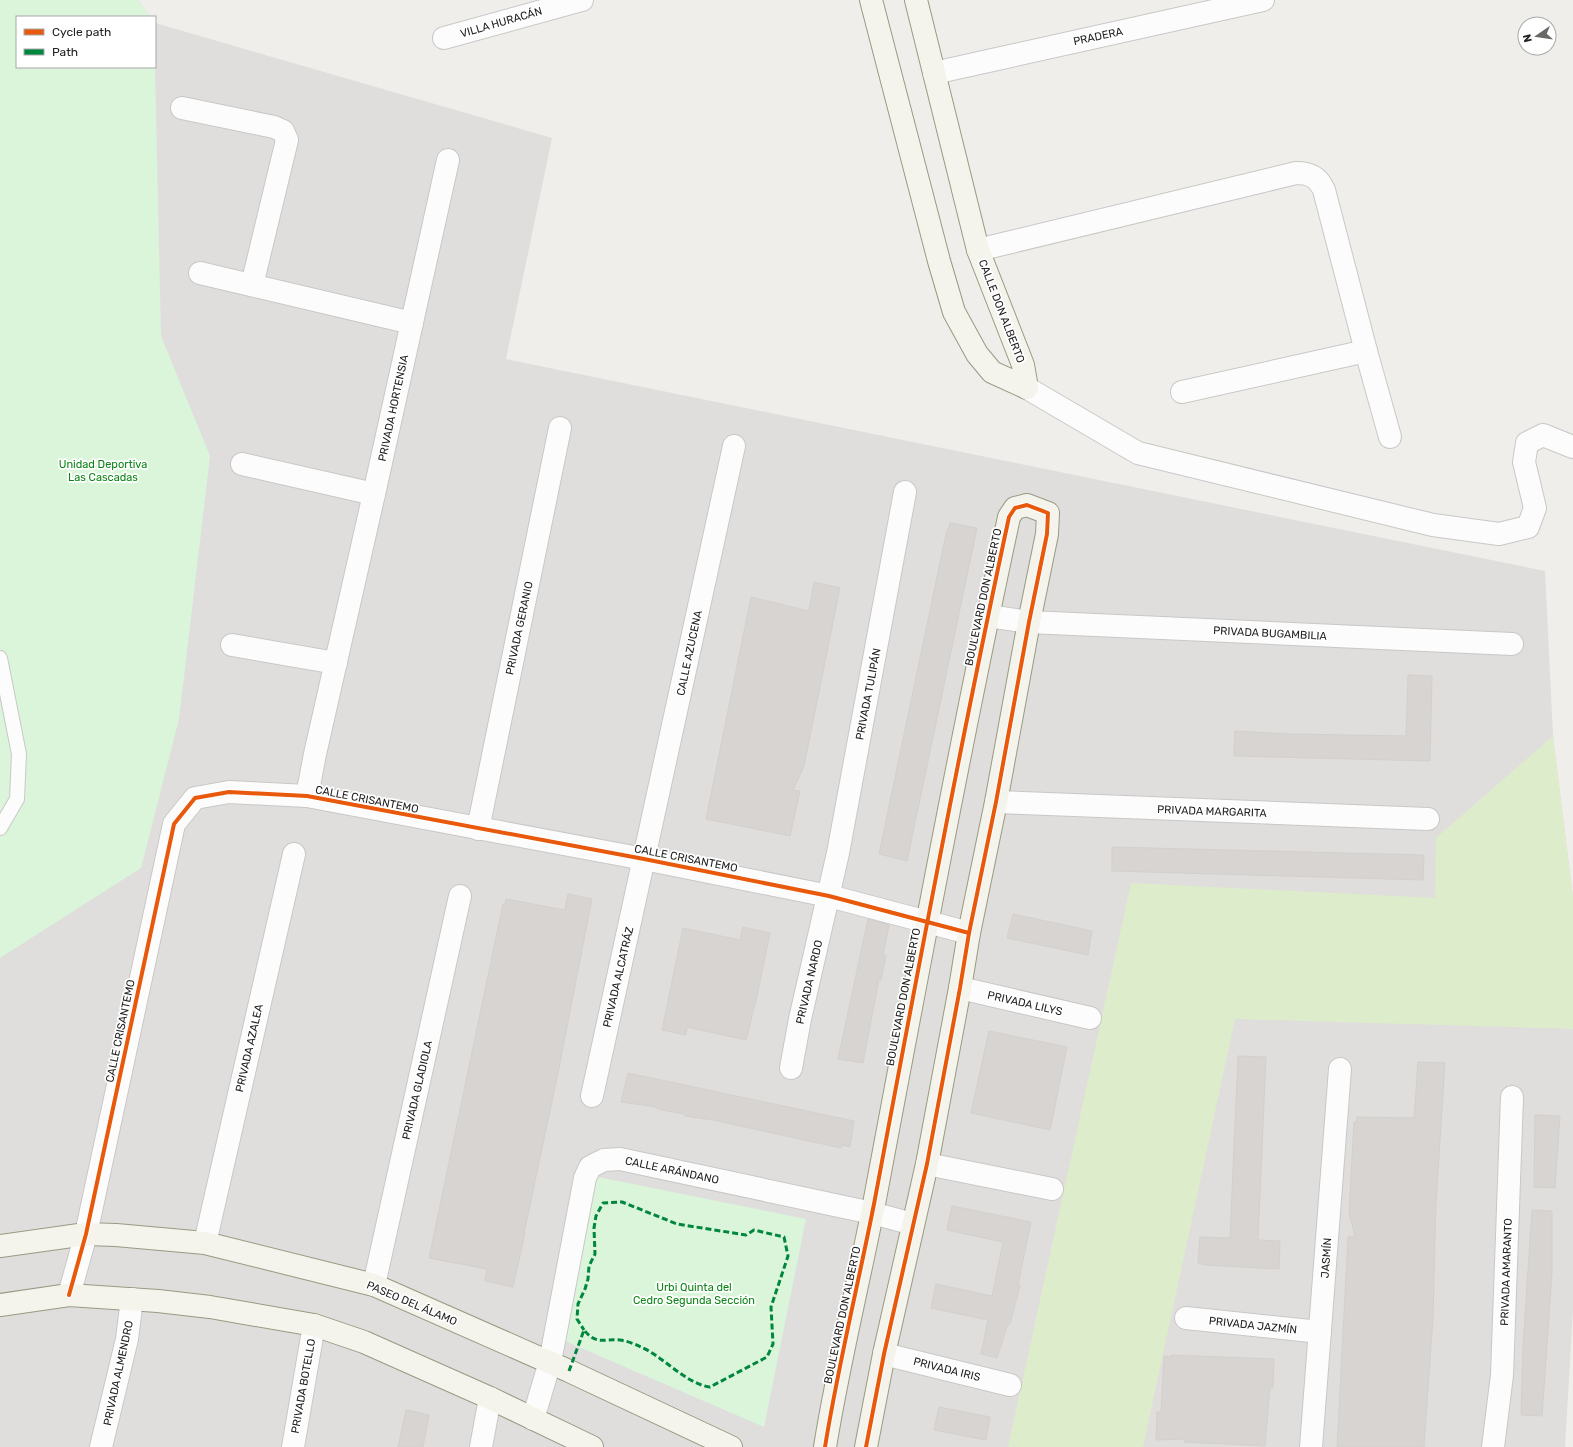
<svg xmlns="http://www.w3.org/2000/svg" width="1573" height="1447" viewBox="0 0 1573 1447" font-family="Rubik,sans-serif">
	<style>
		.residential { fill: #dfdedc }
		.grass { fill: #ddeccb }
		.park { fill: #daf5da }
		.building { fill: #d7d4d2; stroke: #d3d0cc }
		.lines { fill: none; stroke-linecap: round; stroke-linejoin: round }
		.lane-casing { stroke: #c9c8c7; stroke-width: 16 }
		.street-casing { stroke: #c9c8c7; stroke-width: 24 }
		.secondary-casing { stroke: #999a82; stroke-width: 24 }
		.lane { stroke: #fdfcfc; stroke-width: 14 }
		.street { stroke: #fdfcfc; stroke-width: 22 }
		.secondary { stroke: #f4f4ed; stroke-width: 22 }
		.quiet { stroke: #00873e; stroke-width: 3; stroke-dasharray: 6 3; stroke-linecap: butt }
		.cycleway-casing { stroke: #fff; stroke-width: 6 }
		.cycleway { stroke: #e8590c; stroke-width: 4 }
		.labels { text-anchor: middle; stroke-width: 3.5; stroke-linejoin: round; paint-order: stroke }
		.street-label { font-size: 11px; fill: #222; stroke: #fff }
		.park-label { font-size: 11px; fill: #0c8416; stroke: #fff }
	</style>
	<rect width="100%" height="100%" fill="#f0eeeb"/>
	<polygon class="residential" points="0,0 138,0 150,17 17,17 17,67 155,67 155,23 552,138 506,359 1545,571 1553,736 1573,897 1573,1310 1565,1447 0,1447"/>
	<polygon class="grass" points="1553,736 1573,897 1573,1029 1235,1019 1143,1447 1008,1447 1131,883 1435,898 1436,838"/>
	<g class="park">
		<polygon points="0,0 138,0 150,17 17,17 17,67 155,67 161,336 210,456 179,719 141,868 0,958"/>
		<polygon points="578,1173 806,1219 764,1427 544,1332"/>
	</g>
	<g class="building">
		<polygon points="950,523 977,528 907,861 879,854 947,529 949,529"/>
		<polygon points="814,582 840,588 804,766 793,790 800,791 790,836 706,819 751,597 809,611"/>
		<polygon points="1408,675 1432,676 1430,761 1234,756 1235,731 1291,734 1406,736"/>
		<polygon points="1112,847 1424,855 1423,880 1112,871"/>
		<polygon points="568,894 592,899 558,1073 524,1233 525,1233 513,1287 485,1281 487,1269 429,1258 503,904 505,904 506,899 565,910"/>
		<polygon points="1013,914 1092,931 1088,955 1007,938"/>
		<polygon points="868,919 889,925 883,955 886,956 881,980 879,979 863,1063 838,1059"/>
		<polygon points="743,927 770,933 755,1006 754,1006 748,1034 747,1034 746,1040 687,1027 686,1035 662,1030 683,928 740,940"/>
		<polygon points="989,1031 1067,1047 1050,1130 971,1113"/>
		<polygon points="1238,1056 1266,1057 1258,1240 1280,1241 1279,1269 1204,1265 1198,1263 1200,1237 1230,1238"/>
		<polygon points="1418,1062 1445,1063 1436,1202 1433,1317 1424,1447 1337,1447 1348,1237 1355,1236 1349,1213 1354,1122 1356,1123 1357,1117 1414,1118"/>
		<polygon points="628,1073 854,1121 850,1147 841,1145 841,1148 713,1120 685,1116 685,1114 657,1109 657,1107 621,1102"/>
		<polygon points="1535,1115 1560,1116 1555,1188 1534,1187"/>
		<polygon points="952,1206 1031,1222 1018,1285 1020,1286 1010,1324 1008,1324 997,1358 981,1354 988,1320 931,1308 936,1284 992,1296 1003,1242 947,1230"/>
		<polygon points="1532,1210 1552,1211 1552,1272 1542,1416 1521,1415 1523,1345"/>
		<polygon points="1171,1355 1274,1359 1273,1388 1270,1387 1265,1446 1184,1442 1185,1439 1156,1440 1157,1412 1161,1412 1164,1356 1170,1357"/>
		<polygon points="939,1407 990,1417 986,1440 934,1430"/>
		<polygon points="406,1410 429,1415 423,1447 398,1447"/>
	</g>
	<g class="lines">
		<defs>
			<polyline id="lane" points="0,658 19,754 17,799 0,828"/>
			<g id="street">
				<polyline points="444,38 582,0"/>
				<polyline points="934,73 1263,0"/>
				<polyline points="182,108 274,127 283,131 287,140 252,285"/>
				<path d="M978,250L1296,173C1310,173 1318,177 1324,190L1366,351L1182,392"/>
				<polyline points="200,273 412,323"/>
				<polyline points="1366,351 1390,437"/>
				<polyline points="1027,388 1138,453 1433,525 1499,534 1528,527 1535,508 1524,462 1527,443 1543,435 1573,447"/>
				<polyline points="242,464 374,494"/>
				<polyline points="988,616 1029,622 1512,644"/>
				<polyline points="232,645 336,663"/>
				<polyline points="307,796 315,754 374,494 448,160"/>
				<polyline points="996,802 1428,819"/>
				<polyline points="478,829 560,428"/>
				<polyline points="960,988 1090,1018"/>
				<polyline points="791,1068 800,1019 838,853 905,492"/>
				<polyline points="592,1096 734,446"/>
				<polyline points="927,1164 1052,1189"/>
				<polyline points="205,1243 294,854"/>
				<polyline points="374,1285 460,896"/>
				<polyline points="69,1295 86,1234 174,824 195,798 229,792 307,796 644,859 829,896 969,933"/>
				<polyline points="1186,1318 1320,1332"/>
				<polyline points="884,1354 1010,1385"/>
				<polyline points="533,1419 550,1362 585,1178 590,1167 604,1160 620,1159 872,1213 913,1224"/>
				<polyline points="101,1447 127,1339 132,1299"/>
				<polyline points="293,1447 314,1325"/>
				<polyline points="481,1447 490,1398"/>
				<polyline points="1311,1447 1340,1069"/>
				<polyline points="1493,1447 1502,1375 1512,1097"/>
			</g>
			<g id="secondary">
				<polyline points="871,0 939,261 954,312 977,354 992,372 1027,388 1023,365 978,250 916,0"/>
				<polyline points="0,1246 86,1234 116,1235 205,1243 374,1285 569,1371 731,1447"/>
				<polyline points="0,1305 69,1295 158,1301 210,1307 314,1325 364,1342 490,1398 592,1447"/>
				<path d="M825,1447C838,1366 858,1285 874,1204C917,975 960,745 1009,517L1015,508L1027,505L1048,513L1047,534L1029,622L996,802L969,933L960,988L927,1164L884,1354L866,1447"/>
			</g>
		</defs>
		<use href="#lane" class="lane-casing"/>
		<use href="#street" class="street-casing"/>
		<use href="#secondary" class="secondary-casing"/>
		<use href="#lane" class="lane"/>
		<use href="#street" class="street"/>
		<use href="#secondary" class="secondary"/>
		<path class="quiet" d="M569,1371L584,1330C597,1346 604,1338 620,1340C627,1341 635,1344 641,1347C664,1357 686,1384 710,1387L767,1357L773,1344L771,1307L788,1256L784,1237L754,1230L746,1235L677,1224L622,1202L603,1203L596,1216L594,1228L595,1254L589,1266L588,1279L585,1289L578,1304L577,1319L584,1330"/>
		<defs>
			<g id="cycleway">
				<polyline points="69,1295 86,1234 174,824 195,798 229,792 307,796 644,859 829,896 969,933"/>
				<path d="M825,1447C838,1366 858,1285 874,1204C917,975 960,745 1009,517L1015,508L1027,505L1048,513L1047,534L1029,622L996,802L969,933L960,988L927,1164L884,1354L866,1447"/>
			</g>
		</defs>
		<use href="#cycleway" class="cycleway-casing"/>
		<use href="#cycleway" class="cycleway"/>
	</g>
	<g class="labels">
		<g class="street-label">
			<text transform="translate(501 22) rotate(-16)" y="4">VILLA HURACÁN</text>
			<text transform="translate(1098 36) rotate(-12)" y="4">PRADERA</text>
			<text transform="translate(1002 311) rotate(69)" y="4">CALLE DON ALBERTO</text>
			<text transform="translate(393 408) rotate(-78)" y="4">PRIVADA HORTENSIA</text>
			<text transform="translate(983 597) rotate(-78)" y="4">BOULEVARD DON ALBERTO</text>
			<text transform="translate(519 628) rotate(-78)" y="4">PRIVADA GERANIO</text>
			<text transform="translate(1270 633) rotate(3)" y="4">PRIVADA BUGAMBILIA</text>
			<text transform="translate(689 653) rotate(-78)" y="4">CALLE AZUCENA</text>
			<text transform="translate(868 694) rotate(-79)" y="4">PRIVADA TULIPÁN</text>
			<text transform="translate(367 799) rotate(11)" y="4">CALLE CRISANTEMO</text>
			<text transform="translate(1212 811) rotate(2)" y="4">PRIVADA MARGARITA</text>
			<text transform="translate(686 858) rotate(11)" y="4">CALLE CRISANTEMO</text>
			<text transform="translate(618 977) rotate(-77)" y="4">PRIVADA ALCATRÁZ</text>
			<text transform="translate(809 982) rotate(-77)" y="4">PRIVADA NARDO</text>
			<text transform="translate(903 997) rotate(-79)" y="4">BOULEVARD DON ALBERTO</text>
			<text transform="translate(1025 1003) rotate(13)" y="4">PRIVADA LILYS</text>
			<text transform="translate(120 1031) rotate(-78)" y="4">CALLE CRISANTEMO</text>
			<text transform="translate(249 1048) rotate(-77)" y="4">PRIVADA AZALEA</text>
			<text transform="translate(417 1090) rotate(-77)" y="4">PRIVADA GLADIOLA</text>
			<text transform="translate(672 1170) rotate(12)" y="4">CALLE ARÁNDANO</text>
			<text transform="translate(1326 1258) rotate(-86)" y="4">JASMÍN</text>
			<text transform="translate(1506 1272) rotate(-88)" y="4">PRIVADA AMARANTO</text>
			<text transform="translate(412 1303) rotate(23)" y="4">PASEO DEL ÁLAMO</text>
			<text transform="translate(842 1315) rotate(-78)" y="4">BOULEVARD DON ALBERTO</text>
			<text transform="translate(1253 1325) rotate(6)" y="4">PRIVADA JAZMÍN</text>
			<text transform="translate(947 1369) rotate(14)" y="4">PRIVADA IRIS</text>
			<text transform="translate(118 1373) rotate(-78)" y="4">PRIVADA ALMENDRO</text>
			<text transform="translate(303 1386) rotate(-80)" y="4">PRIVADA BOTELLO</text>
		</g>
		<g class="park-label">
			<text x="103" y="468">Unidad Deportiva<tspan x="103" dy="13">Las Cascadas</tspan></text>
			<text x="694" y="1291">Urbi Quinta del<tspan x="694" dy="13">Cedro Segunda Sección</tspan></text>
		</g>
	</g>
	<rect x="16" y="16" width="140" height="52" fill="#ffffff" stroke="#a7a7a7"/>
	<rect x="24" y="29" width="20" height="6" fill="#e8590c" stroke="#a7a7a7"/>
	<text x="52" y="36" font-size="12" fill="#222222">Cycle path</text>
	<rect x="24" y="49" width="20" height="6" fill="#00873e" stroke="#a7a7a7"/>
	<text x="52" y="56" font-size="12" fill="#222222">Path</text>
	<g transform="translate(1537 36) rotate(257)"><circle r="19" fill="#ffffff" stroke="#a7a7a7"/>
	<path d="M0-3L7 15L0 10L-7 15Z" fill="#6a6968"/>
	<text y="-6" font-size="11" font-weight="bold" text-anchor="middle" fill="#222222">N</text>
	</g>
</svg>
